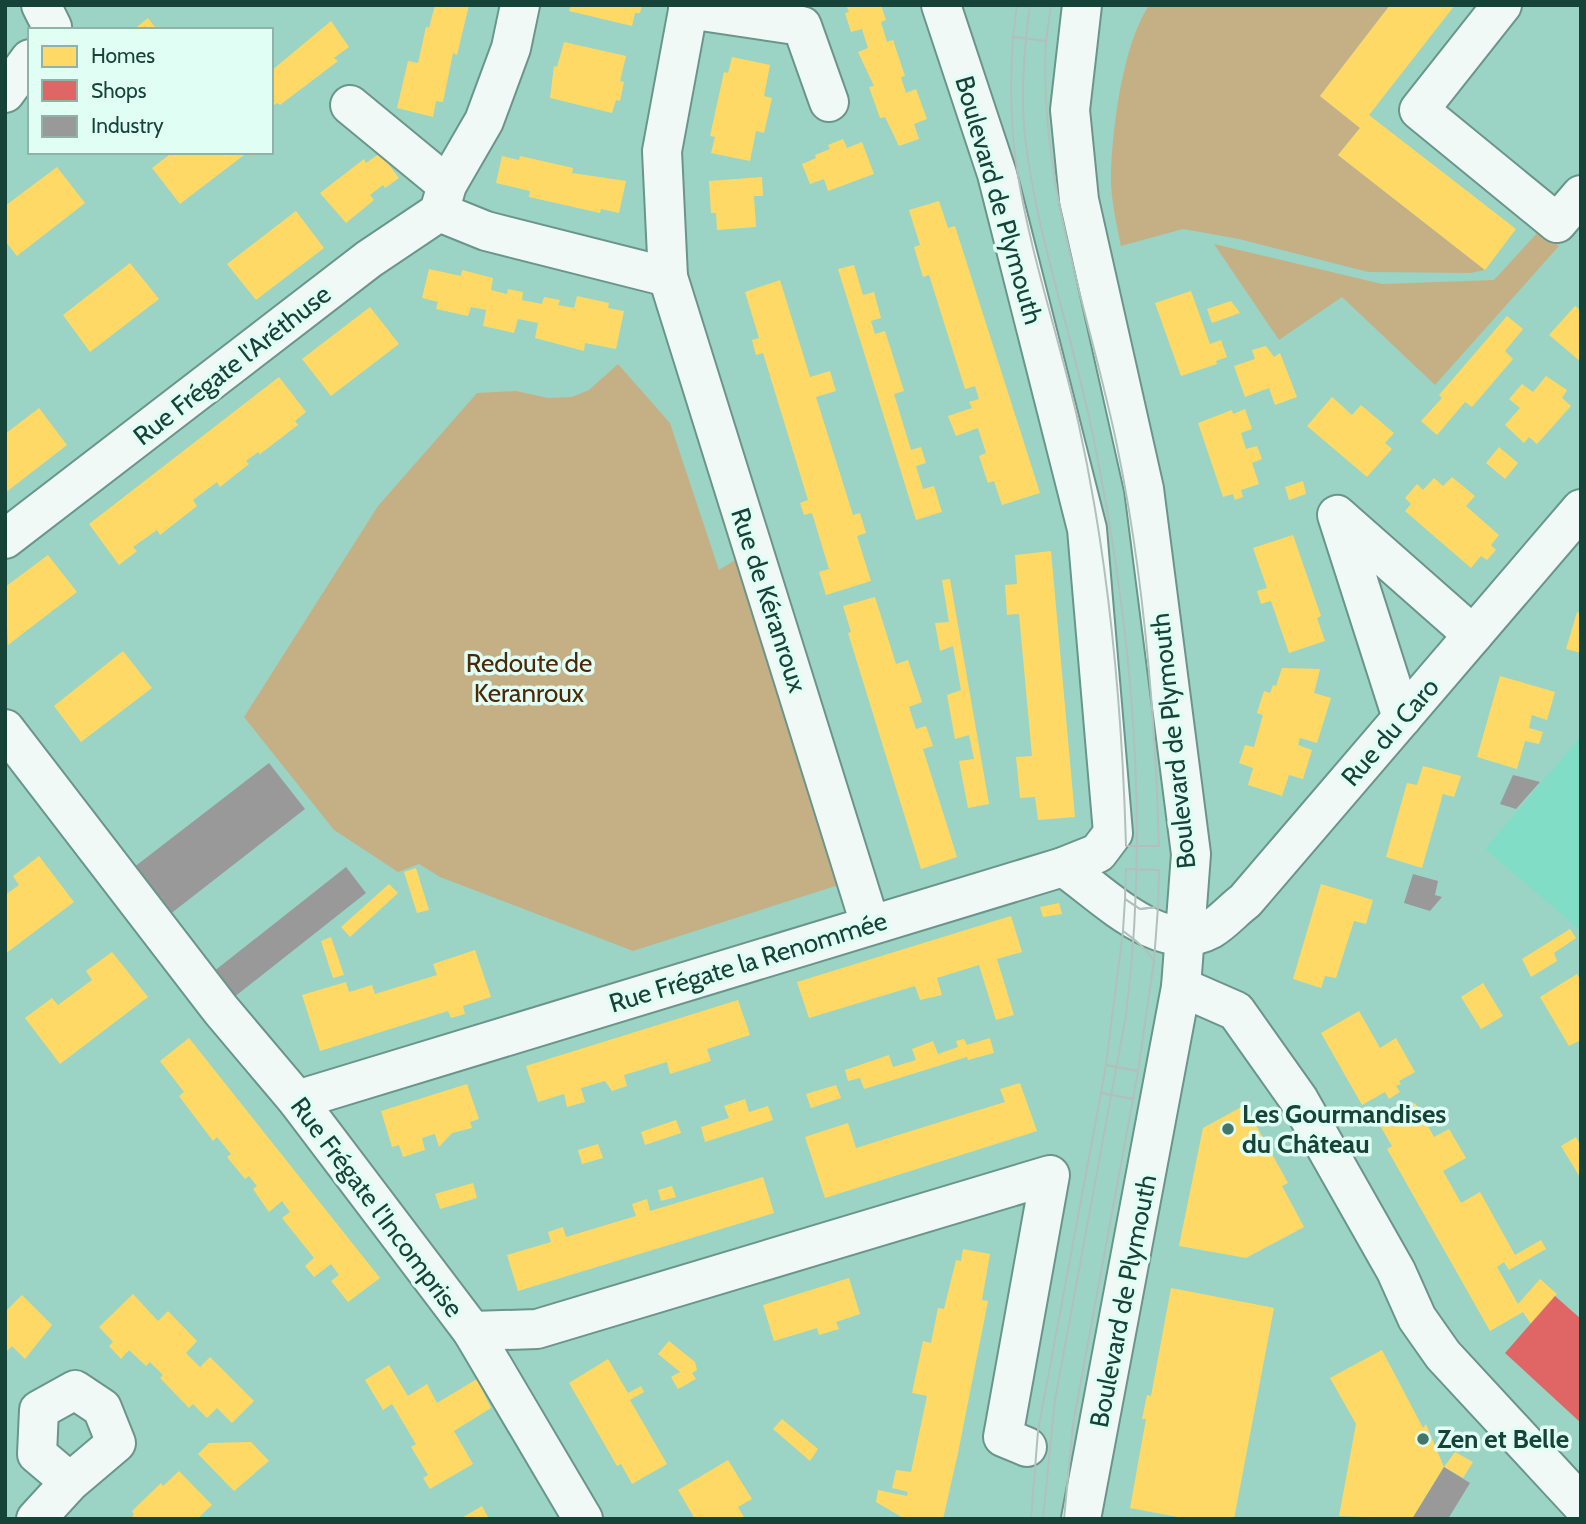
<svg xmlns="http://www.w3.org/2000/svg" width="1586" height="1524" viewBox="0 0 1586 1524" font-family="Cabin,sans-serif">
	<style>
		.built { fill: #82ddc7 }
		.green { fill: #c5b086 }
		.homes { fill: #ffd966 }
		.shops { fill: #e06666 }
		.industry { fill: #999 }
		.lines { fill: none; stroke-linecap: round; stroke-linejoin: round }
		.minor-casing { stroke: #6b958b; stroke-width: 42 }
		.major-casing { stroke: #6b958b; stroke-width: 42 }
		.minor { stroke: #f0f9f6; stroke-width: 38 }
		.major { stroke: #f0f9f6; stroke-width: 38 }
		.tram { stroke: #b1c0bc; stroke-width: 2 }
		.poi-dot { fill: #447669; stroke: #e1fef5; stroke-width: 2.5 }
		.labels { text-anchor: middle; stroke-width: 7; stroke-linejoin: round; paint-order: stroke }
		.street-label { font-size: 26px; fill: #154338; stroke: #e1fef5 }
		.park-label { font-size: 26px; fill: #4c2708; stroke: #e1fef5 }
		.poi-label { font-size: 26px; font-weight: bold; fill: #154338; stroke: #e1fef5; text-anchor: start }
	</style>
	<rect width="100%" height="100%" fill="#9bd4c5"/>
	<polygon class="built" points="1581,736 1581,931 1485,849"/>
	<g class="green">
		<path d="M1149,5H1390L1320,96L1360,128L1338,155L1485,270L1471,273L1368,272L1239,239L1183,229L1121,246C1116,221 1110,197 1111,171C1113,123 1123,45 1149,5Z"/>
		<polygon points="1538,232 1559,246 1435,385 1342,297 1279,340 1214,244 1382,284 1494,280"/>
		<polygon points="618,364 670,423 719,570 740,557 845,883 633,951 440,877 419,864 398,872 334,830 244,717 378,506 477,393 516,391 548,398 572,397 589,390"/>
	</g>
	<g class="homes">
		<polygon points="435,5 469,5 457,55 453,53 443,102 436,101 433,117 397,108 408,61 418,63 426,27 429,28"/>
		<polygon points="571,5 642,5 640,13 635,13 632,26 569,11"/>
		<polygon points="846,5 881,5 886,20 881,22 887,42 893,40 905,76 901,77 906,93 916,89 927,119 914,124 919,139 899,146 885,117 880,118 869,87 874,86 858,52 868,48 862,29 851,32 845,13 849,12"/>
		<polygon points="1390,5 1455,5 1369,115 1516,229 1485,270 1338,155 1360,128 1320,96"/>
		<polygon points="148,18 157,30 133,30"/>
		<polygon points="331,21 349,47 334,58 338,61 280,105 277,103 271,107 271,71"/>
		<polygon points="564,42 626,56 620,81 624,82 620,101 616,100 612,113 550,98 554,66 557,67"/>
		<polygon points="732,57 770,65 764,96 772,98 764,133 756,131 750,161 711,153 715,137 710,136 724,72 728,73"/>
		<polygon points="843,139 847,148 862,142 874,174 828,191 824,179 810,184 802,164 816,158 815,155 830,149 828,145"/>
		<polygon points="173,152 248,152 180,204 152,168"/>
		<polygon points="380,153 399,178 385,188 383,185 370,195 374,200 346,223 320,193 364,159 366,163"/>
		<polygon points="502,156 519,160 520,156 573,168 572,173 626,181 619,213 601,209 600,213 529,197 530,191 496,183"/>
		<polygon points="57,167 85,203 17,256 5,241 5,206"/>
		<polygon points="762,177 763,196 754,196 756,227 717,230 716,213 711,213 709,181"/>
		<polygon points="939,201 948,228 955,226 1040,493 1002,505 994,481 988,483 979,456 986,453 978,428 956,436 948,416 972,408 969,402 979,399 975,386 965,389 929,275 923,277 914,247 920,245 909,210"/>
		<polygon points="296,211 324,248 256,300 227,264"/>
		<polygon points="130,263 159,299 90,352 63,315"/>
		<polygon points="854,265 863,295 874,292 881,318 871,321 875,334 885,331 904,391 894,394 911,450 921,447 926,463 916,466 923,489 934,486 942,512 916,520 838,269"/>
		<polygon points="429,269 461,276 462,270 493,278 491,290 507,294 508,289 523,292 522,300 542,304 544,297 560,300 558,305 574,308 577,296 609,303 608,308 624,311 616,349 585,343 584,351 535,338 538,323 518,319 514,333 483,326 486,310 471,307 468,316 436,309 438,302 422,298"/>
		<polygon points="780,280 810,377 830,371 836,391 816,397 853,515 860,513 866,533 857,536 871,581 826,595 819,572 829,569 812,513 804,515 800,503 808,500 763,353 756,355 752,340 759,338 745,292"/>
		<polygon points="1191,291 1210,344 1221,340 1227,357 1216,361 1217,364 1181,376 1155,303"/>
		<polygon points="1231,301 1240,313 1212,323 1207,309"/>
		<polygon points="1575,306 1581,311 1581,362 1549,335"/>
		<polygon points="370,307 399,344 331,396 302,359"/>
		<polygon points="1507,316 1523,329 1505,351 1513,359 1472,407 1465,402 1437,435 1421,421 1442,398 1439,395"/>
		<polygon points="1266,346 1274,357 1280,353 1297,397 1275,405 1269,388 1245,397 1234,366 1255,359 1252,350"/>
		<polygon points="1546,376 1567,390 1562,398 1571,406 1537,444 1529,437 1524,443 1505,425 1520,408 1509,399 1522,384 1533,392"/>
		<polygon points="279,377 306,412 295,421 298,425 260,454 258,452 246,461 249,464 220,487 217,482 193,500 197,506 160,535 157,530 133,547 137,551 119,565 89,524"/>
		<polygon points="1332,397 1352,415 1361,405 1394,433 1385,443 1392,449 1367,477 1307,426"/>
		<polygon points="39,408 67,445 5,493 5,434"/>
		<polygon points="1245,409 1252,429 1241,433 1246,449 1257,446 1262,459 1252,463 1259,484 1241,490 1243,497 1235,500 1233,494 1223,497 1198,423 1232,410 1233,414"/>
		<polygon points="1499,447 1518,463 1505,479 1486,463"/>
		<polygon points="1452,477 1475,496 1466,506 1499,535 1491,545 1496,550 1487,560 1481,556 1471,568 1405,511 1411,504 1405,498 1417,484 1423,490 1434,478 1443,486"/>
		<polygon points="1303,481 1306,494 1289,500 1285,487"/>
		<polygon points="1293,535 1321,616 1317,618 1325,641 1289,653 1271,601 1261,604 1257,591 1267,588 1253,548"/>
		<polygon points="1051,551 1075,817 1038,820 1035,797 1020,798 1016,757 1032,756 1019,614 1007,615 1005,585 1017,584 1015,555"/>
		<polygon points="48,555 77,592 8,645 5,587"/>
		<polygon points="950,579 989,804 968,808 959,761 974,759 969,735 955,739 947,695 961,690 953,646 940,651 935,623 949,622 942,580"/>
		<polygon points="875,597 896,664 908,660 922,702 909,707 916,729 926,726 933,746 923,749 957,857 921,869 848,633 851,632 843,606"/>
		<polygon points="1577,612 1581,613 1581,653 1566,649"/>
		<polygon points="123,651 152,688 81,742 54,706"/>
		<polygon points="1282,668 1320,669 1314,693 1331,698 1317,743 1300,738 1298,745 1312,750 1303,779 1289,775 1282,796 1248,785 1253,768 1239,763 1245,745 1254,747 1263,715 1257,713 1264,691 1270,693 1273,685 1276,686"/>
		<polygon points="1500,676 1555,692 1547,720 1532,715 1529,728 1543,732 1539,744 1525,741 1517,769 1477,757"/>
		<polygon points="1423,766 1461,776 1454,797 1443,794 1422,868 1386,857 1407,783 1417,785"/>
		<polygon points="39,856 74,902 5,954 5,895 19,885 13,876"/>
		<polygon points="416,868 429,910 417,913 404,872"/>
		<polygon points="389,884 398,893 350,937 341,927"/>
		<polygon points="1321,884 1373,900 1366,924 1354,921 1336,978 1325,976 1321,988 1293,979"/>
		<polygon points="1059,903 1062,914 1043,917 1040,907"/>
		<polygon points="1011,916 1022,952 997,959 1014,1015 996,1020 979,965 937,978 942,995 920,1000 915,986 809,1018 797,982"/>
		<polygon points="1570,929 1576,938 1554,953 1557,961 1531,977 1522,959"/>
		<polygon points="331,937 344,975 333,978 321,941"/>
		<polygon points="475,950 491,997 463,1006 465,1014 451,1018 448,1011 320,1051 302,995 346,982 349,992 372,985 375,994 437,975 433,964"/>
		<polygon points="112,952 148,997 60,1064 25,1018 52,998 58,1005 92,980 86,971"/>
		<polygon points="1577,974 1581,981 1581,1040 1569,1046 1540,997"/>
		<polygon points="1483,983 1503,1016 1481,1029 1461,997"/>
		<polygon points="738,1000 750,1035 707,1049 711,1061 670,1074 667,1062 624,1075 627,1086 612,1091 605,1081 581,1088 585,1102 567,1107 564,1094 538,1102 526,1066"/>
		<polygon points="1359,1011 1380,1048 1396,1038 1415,1072 1399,1081 1401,1084 1396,1086 1400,1092 1389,1099 1385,1092 1362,1105 1321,1033"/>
		<polygon points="189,1038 380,1278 348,1302 331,1281 339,1275 331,1264 314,1277 305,1266 314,1258 282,1218 290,1212 282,1201 269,1212 253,1189 257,1186 249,1176 245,1179 227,1157 231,1154 217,1137 213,1141 179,1096 184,1092 160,1061"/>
		<polygon points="990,1038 994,1053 968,1060 967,1057 864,1089 860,1078 848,1081 845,1070 889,1055 893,1067 916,1060 912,1049 933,1041 938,1054 958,1047 956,1041 964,1039 967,1045"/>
		<polygon points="1020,1083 1037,1131 825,1198 805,1137 848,1123 856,1148 1005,1102 1000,1089"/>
		<polygon points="467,1084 479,1119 470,1122 472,1128 452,1133 439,1147 435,1134 422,1138 425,1150 403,1157 399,1145 392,1147 381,1111"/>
		<polygon points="836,1085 841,1098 811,1108 806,1094"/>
		<polygon points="745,1099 749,1112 768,1106 773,1120 705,1142 701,1127 729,1118 724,1106"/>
		<polygon points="1415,1103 1434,1137 1449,1129 1466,1158 1443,1171 1461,1203 1480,1192 1515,1255 1541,1240 1546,1249 1509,1270 1504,1262 1497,1267 1518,1304 1540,1279 1557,1294 1531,1324 1523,1312 1490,1331 1387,1149 1392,1146 1379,1124"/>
		<polygon points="1245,1105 1288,1183 1282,1186 1304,1227 1246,1258 1179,1246 1203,1128"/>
		<polygon points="676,1120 681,1133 645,1145 641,1132"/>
		<polygon points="1576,1137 1581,1146 1581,1179 1561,1146"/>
		<polygon points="598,1144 603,1158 582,1164 578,1150"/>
		<polygon points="763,1177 774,1213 518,1291 507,1255 551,1242 548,1232 563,1227 566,1237 636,1216 632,1204 647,1199 650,1211"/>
		<polygon points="473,1183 477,1198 440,1209 435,1194"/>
		<polygon points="672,1186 676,1197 661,1201 658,1190"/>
		<polygon points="963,1249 990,1254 982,1300 988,1301 958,1453 943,1519 905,1519 876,1502 878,1490 907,1496 908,1492 892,1488 896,1470 911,1472 927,1396 912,1393 923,1341 931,1343 938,1308 944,1309 956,1260 961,1261"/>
		<polygon points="849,1278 860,1314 836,1322 839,1329 819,1335 817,1328 774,1341 763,1305"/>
		<polygon points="1171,1288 1274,1308 1234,1519 1188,1519 1130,1508 1146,1419 1142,1419 1147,1395 1151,1396"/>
		<polygon points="133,1294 158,1321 168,1311 197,1341 186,1353 200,1367 210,1357 254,1401 232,1423 217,1408 207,1418 193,1404 189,1408 160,1378 163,1375 150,1362 146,1366 129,1350 121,1359 109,1346 113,1342 99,1327"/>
		<polygon points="22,1295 52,1325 25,1359 12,1346 5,1353 5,1312"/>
		<polygon points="669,1341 695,1362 697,1370 692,1373 696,1379 678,1389 671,1377 680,1372 658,1354"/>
		<polygon points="1382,1350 1423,1428 1426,1424 1444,1467 1412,1519 1339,1516 1356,1424 1330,1378"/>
		<polygon points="608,1359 628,1393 641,1386 644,1392 630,1400 667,1464 632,1484 621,1464 617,1466 569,1383"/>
		<polygon points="389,1365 408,1396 427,1384 437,1403 477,1379 491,1408 454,1431 473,1464 430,1489 423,1478 428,1475 411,1447 416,1444 392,1404 383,1410 365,1380"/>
		<polygon points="782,1419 818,1449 810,1461 773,1429"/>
		<polygon points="251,1442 269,1461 234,1491 198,1454 209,1443"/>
		<polygon points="1455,1452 1473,1462 1463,1478 1444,1467"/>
		<polygon points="728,1460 752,1499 738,1507 745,1519 695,1519 678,1490"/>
		<polygon points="179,1471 212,1505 197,1519 130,1519 134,1515 132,1511 161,1483 163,1486"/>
		<polygon points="482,1506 489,1519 460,1519"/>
	</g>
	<polygon class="shops" points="1555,1296 1581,1319 1581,1423 1505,1353"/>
	<g class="industry">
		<polygon points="269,763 305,809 169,915 133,868"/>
		<polygon points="1513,775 1540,782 1516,809 1500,804"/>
		<polygon points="346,867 366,893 233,998 213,972"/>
		<polygon points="1413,874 1438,881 1435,895 1442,897 1430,911 1404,903"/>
		<polygon points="1444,1467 1470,1483 1448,1519 1412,1519"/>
	</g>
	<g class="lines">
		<defs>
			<g id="minor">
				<polyline points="41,5 52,27 50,30"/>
				<polyline points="689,5 662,151 668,277 870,924"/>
				<polyline points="1502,5 1419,110 1557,223 1581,195"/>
				<polyline points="688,9 802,26 829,102"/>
				<polyline points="5,93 30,59"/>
				<polyline points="350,105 447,185"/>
				<polyline points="439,212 486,231 668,277"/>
				<polyline points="5,539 369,259 439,212 447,185 484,121 511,48 520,5"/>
				<polyline points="1402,718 1337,515 1473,635"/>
				<polyline points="5,729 221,1010 297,1100 472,1331 537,1329 1050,1175 1003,1437 1027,1447"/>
				<path d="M1063,867C1101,892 1160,957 1211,929C1223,922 1234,909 1245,901L1581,509"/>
				<polyline points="1181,987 1236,1011 1299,1100 1396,1271 1417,1318 1443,1355 1581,1504"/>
				<polyline points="297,1100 1063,867 1098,853 1113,833 1087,529 997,174 941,5"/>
				<polyline points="472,1331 583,1519"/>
				<polyline points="36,1519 70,1482 116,1443 102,1408 75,1390 39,1410 37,1454 70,1482"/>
			</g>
			<polyline id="major" points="1081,1519 1181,987 1191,854 1144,489 1079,200 1070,110 1082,5"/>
		</defs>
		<use href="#minor" class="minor-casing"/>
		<use href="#major" class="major-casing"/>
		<use href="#minor" class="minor"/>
		<use href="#major" class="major"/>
		<g class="tram">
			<polyline points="1017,5 1013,37 1046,41 1051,5"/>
			<path d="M1030,5C1024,49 1020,94 1025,137C1037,239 1073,336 1093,436C1132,625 1150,824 1126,1015L1055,1400L1043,1519"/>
			<path d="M1013,37L1046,41C1038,180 1088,308 1116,441C1144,574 1155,710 1159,846H1126C1122,703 1109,561 1078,421C1059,337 1030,254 1017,169C1010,125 1010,81 1013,37Z"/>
			<polygon points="1126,869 1159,870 1158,907 1140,909 1125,899"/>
			<path d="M1154,961C1146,948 1135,940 1123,931L1106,1065L1138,1071L1154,961L1158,907L1140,909L1125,899L1123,931C1135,940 1146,948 1154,961"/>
			<polygon points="1106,1065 1138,1071 1133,1099 1101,1093"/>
			<polyline points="1031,1519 1038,1431 1101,1093 1133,1099 1073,1424 1064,1519"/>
		</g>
	</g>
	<g class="poi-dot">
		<circle cx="1228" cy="1129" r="7"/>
		<circle cx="1423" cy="1439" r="7"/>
	</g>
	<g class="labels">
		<g class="street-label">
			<text transform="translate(999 200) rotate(74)" y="9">Boulevard de Plymouth</text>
			<text transform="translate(232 365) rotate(-38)" y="9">Rue Frégate l'Aréthuse</text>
			<text transform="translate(769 600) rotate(72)" y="9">Rue de Kéranroux</text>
			<text transform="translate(1390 732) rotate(-49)" y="9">Rue du Caro</text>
			<text transform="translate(1173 741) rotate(-96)" y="9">Boulevard de Plymouth</text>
			<text transform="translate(748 962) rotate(-17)" y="9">Rue Frégate la Renommée</text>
			<text transform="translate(377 1207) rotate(53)" y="9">Rue Frégate l'Incomprise</text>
			<text transform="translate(1123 1301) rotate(-79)" y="9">Boulevard de Plymouth</text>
		</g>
		<g class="park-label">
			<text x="529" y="672">Redoute de<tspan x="529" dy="30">Keranroux</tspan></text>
		</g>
		<g class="poi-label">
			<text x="1242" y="1123">Les Gourmandises<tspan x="1242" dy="30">du Château</tspan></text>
			<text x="1437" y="1448">Zen et Belle</text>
		</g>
	</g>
	<rect width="1586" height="1524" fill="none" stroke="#154338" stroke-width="14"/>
	<rect x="28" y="28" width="245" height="126" fill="#e1fef5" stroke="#8fb3a9" stroke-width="2"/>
	<rect x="42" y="46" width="35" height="21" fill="#ffd966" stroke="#8fb3a9" stroke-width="2"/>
	<text x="91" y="63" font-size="21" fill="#154338">Homes</text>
	<rect x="42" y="80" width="35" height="21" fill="#e06666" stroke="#8fb3a9" stroke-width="2"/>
	<text x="91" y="98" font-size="21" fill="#154338">Shops</text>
	<rect x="42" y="116" width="35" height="21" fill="#999999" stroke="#8fb3a9" stroke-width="2"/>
	<text x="91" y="133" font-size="21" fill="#154338">Industry</text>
</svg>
